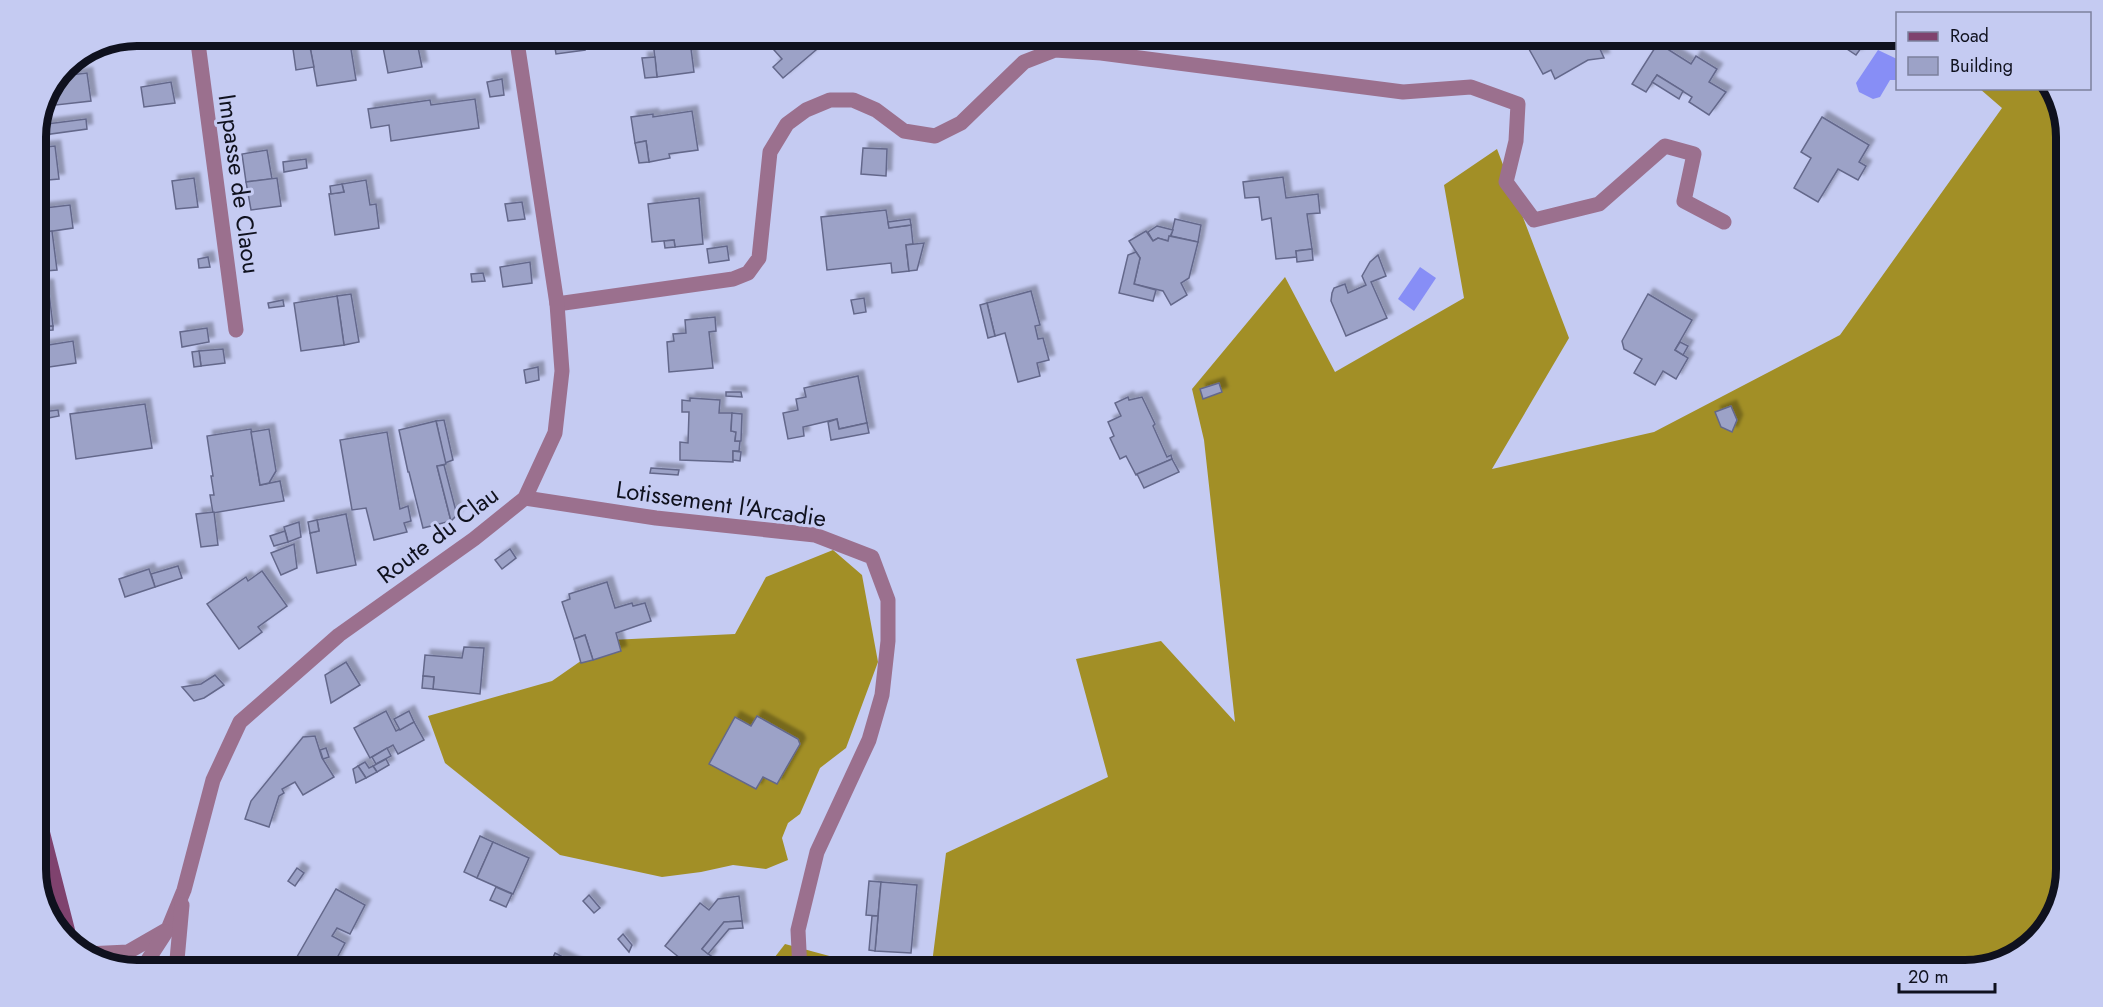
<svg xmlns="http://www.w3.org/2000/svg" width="2103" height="1007" viewBox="0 0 2103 1007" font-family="Jost,sans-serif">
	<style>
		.forest { fill: #a28f26 }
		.water { fill: #878ef6 }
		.building { fill: #9ca2c7; stroke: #64688b; stroke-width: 1.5; filter: url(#shadow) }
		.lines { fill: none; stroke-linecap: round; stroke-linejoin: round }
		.street { stroke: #9b708e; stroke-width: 15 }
		.secondary { stroke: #7f426e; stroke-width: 15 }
		.labels { text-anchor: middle; stroke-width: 6; stroke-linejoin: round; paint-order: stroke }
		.street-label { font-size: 24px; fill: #0f111e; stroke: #c5cbf2 }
		.rim { fill: none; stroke: #0f111e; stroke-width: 8 }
	</style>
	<defs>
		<filter id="shadow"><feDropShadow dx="5.5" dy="-5.5" stdDeviation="1.5" flood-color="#0004"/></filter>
	</defs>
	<rect width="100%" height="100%" fill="#c5cbf2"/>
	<g class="forest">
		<polygon points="1980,89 2052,89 2067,132 2067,869 2057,914 2021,954 1965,971 931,971 946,853 1108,777 1076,659 1161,641 1235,722 1204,440 1192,389 1285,277 1335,372 1464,298 1444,185 1497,149 1569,338 1492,469 1654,432 1840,335 2002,108"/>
		<polygon points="833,550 862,575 878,662 846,748 820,768 800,814 788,823 782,838 788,860 766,869 733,865 701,872 662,877 560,855 445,763 428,716 552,681 611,640 735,634 766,577"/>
		<polygon points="785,944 885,971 764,971"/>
	</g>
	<g class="water">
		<polygon points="1878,50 1897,59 1897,80 1890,80 1880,97 1873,99 1859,92 1856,83"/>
		<polygon points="1420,267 1436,278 1414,311 1398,299"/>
	</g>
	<g class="building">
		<polygon points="1851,36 1862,36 1867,40 1856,55 1844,47"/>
		<polygon points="1550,38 1595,38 1604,58 1588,60 1555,79 1551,70 1543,74 1529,49"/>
		<polygon points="653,41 690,41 694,72 657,77"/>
		<polygon points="766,41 820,41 823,44 783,78 773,67 782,59"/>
		<polygon points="382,42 417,42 422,67 388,73"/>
		<polygon points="554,42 583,42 585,50 556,54"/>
		<polygon points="304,43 350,43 356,80 317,86 310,47 304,47"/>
		<polygon points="1658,43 1691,64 1696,56 1717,69 1709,82 1726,92 1709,115 1689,102 1692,97 1657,75 1646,92 1632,84"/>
		<polygon points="310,47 314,67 296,70 293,49"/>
		<polygon points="655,57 657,77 645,78 642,58"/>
		<polygon points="87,73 91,101 56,105 56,99 50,100 62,76"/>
		<polygon points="1657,75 1683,91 1679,99 1652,82"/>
		<polygon points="502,79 504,95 490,97 487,82"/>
		<polygon points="171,82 175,103 144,107 141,87"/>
		<polygon points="475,99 479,128 391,141 389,125 371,128 368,109 430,100 431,105"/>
		<polygon points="692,111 698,150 669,154 670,158 649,162 646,141 635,143 631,117 653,114 653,117"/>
		<polygon points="1822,117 1869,145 1859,162 1866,166 1858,180 1838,169 1818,202 1794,188 1811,158 1801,152"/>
		<polygon points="86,119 87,129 36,136 39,125"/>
		<polygon points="646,141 649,162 639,163 635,143"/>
		<polygon points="55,146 59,179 36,181 36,148"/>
		<polygon points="863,148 887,149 886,176 861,174"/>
		<polygon points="267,150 272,179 246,182 242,154"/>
		<polygon points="306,159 307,168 284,172 283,162"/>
		<polygon points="1283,177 1286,198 1318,194 1320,213 1307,214 1312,249 1296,251 1297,257 1276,259 1271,218 1262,220 1259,197 1245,198 1243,182"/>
		<polygon points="194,178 198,207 176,209 172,181"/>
		<polygon points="277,178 281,206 251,210 246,182"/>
		<polygon points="366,180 370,205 376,204 379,228 335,235 329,194 344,192 342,184"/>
		<polygon points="342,184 344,192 331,194 330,186"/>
		<polygon points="699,198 703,244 675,247 674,240 652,242 648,204"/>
		<polygon points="522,202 525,219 508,221 505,204"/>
		<polygon points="70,205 73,228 40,233 45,271 36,272 36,209"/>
		<polygon points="886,210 889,228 911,225 913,244 906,245 909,271 892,273 891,263 827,270 821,217"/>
		<polygon points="910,219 911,225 889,228 888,222"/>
		<polygon points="1175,219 1201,225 1198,242 1171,236"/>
		<polygon points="1157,226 1173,230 1168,241 1158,238 1153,241 1148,232"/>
		<polygon points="52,231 57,270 45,271 40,233"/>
		<polygon points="1146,231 1153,241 1158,238 1168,241 1169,236 1198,242 1189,278 1181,283 1187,295 1171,305 1163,291 1134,284 1140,258 1129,241"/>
		<polygon points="674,240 675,247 665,248 664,241"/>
		<polygon points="924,243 917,270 909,271 906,245"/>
		<polygon points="727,246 729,260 709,263 707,249"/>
		<polygon points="1312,249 1313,260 1297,262 1296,251"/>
		<polygon points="1136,252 1140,258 1134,284 1156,290 1153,301 1119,293 1128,255"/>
		<polygon points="1378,255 1386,276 1371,282 1387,318 1346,336 1331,301 1332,293 1334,288 1345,284 1348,293 1366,285 1362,276 1370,262"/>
		<polygon points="208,257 210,267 199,268 198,259"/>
		<polygon points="530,262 532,283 503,287 500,267"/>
		<polygon points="483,273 485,281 472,282 471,274"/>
		<polygon points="48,285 53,326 36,327 36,286"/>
		<polygon points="1031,291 1040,325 1035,326 1038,339 1043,338 1049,360 1037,363 1040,376 1018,382 1005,333 995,336 987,303"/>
		<polygon points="351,294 359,342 344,345 337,296"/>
		<polygon points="1648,294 1692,320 1675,350 1688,358 1676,379 1663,371 1655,385 1634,373 1642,359 1624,349 1622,341"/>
		<polygon points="337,296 344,345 301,351 294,303"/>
		<polygon points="864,298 866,312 854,314 851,300"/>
		<polygon points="283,300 284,306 269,308 268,303"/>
		<polygon points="987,303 995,336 988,338 980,305"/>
		<polygon points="715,317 716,331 709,332 713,368 669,372 667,342 674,341 673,334 686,333 685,320"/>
		<polygon points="53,326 53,330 36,331 36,327"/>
		<polygon points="207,328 209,342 182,347 180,332"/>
		<polygon points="73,341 76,363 36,369 36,347"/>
		<polygon points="1680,342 1688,346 1683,355 1675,350"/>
		<polygon points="223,349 225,363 201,366 199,351"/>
		<polygon points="199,351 201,366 194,367 192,352"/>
		<polygon points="538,367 539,380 526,383 524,370"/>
		<polygon points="858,376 867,423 839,429 837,419 803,427 804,436 788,439 783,413 798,410 796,399 806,397 804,388"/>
		<polygon points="1219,383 1222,392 1203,399 1200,389"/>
		<polygon points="726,392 741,392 742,397 726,396"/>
		<polygon points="1128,397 1129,400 1142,397 1155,424 1153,426 1167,457 1171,455 1172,459 1136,475 1126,456 1120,459 1110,438 1114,436 1108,422 1121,416 1115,403"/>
		<polygon points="690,398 720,400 719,413 732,413 731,431 736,432 735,441 740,441 739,451 733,451 733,462 680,460 680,442 688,443 689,412 682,412 682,400 690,401"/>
		<polygon points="145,404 152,448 76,459 70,414"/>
		<polygon points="1731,406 1737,420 1732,432 1721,427 1715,412"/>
		<polygon points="58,410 59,416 43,419 42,412"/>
		<polygon points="732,413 742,414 741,441 735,441 736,432 731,431"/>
		<polygon points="837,419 839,429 867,423 869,433 831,440 828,422"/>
		<polygon points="444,420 453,460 445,463 436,421"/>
		<polygon points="436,421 446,464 437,466 451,521 423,528 409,472 408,472 399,430"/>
		<polygon points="251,429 260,485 280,481 284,501 213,513 210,495 214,495 211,476 213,476 207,436"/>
		<polygon points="269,429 276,471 269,483 260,485 251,432"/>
		<polygon points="387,432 400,509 408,506 411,521 404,523 407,532 374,540 366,508 352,510 340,440"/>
		<polygon points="733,451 741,452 740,461 733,460"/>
		<polygon points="1172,459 1179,472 1144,488 1137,474"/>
		<polygon points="444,465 457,515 451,521 437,466"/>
		<polygon points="651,468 679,470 678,475 650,473"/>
		<polygon points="214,512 218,545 201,547 196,514"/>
		<polygon points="346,514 356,565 317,573 310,533 319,531 317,520"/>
		<polygon points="317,520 319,531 310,533 308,522"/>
		<polygon points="299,522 301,537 288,542 284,527"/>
		<polygon points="285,531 288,542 274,546 270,536"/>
		<polygon points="294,544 297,568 281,575 271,553"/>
		<polygon points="510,549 516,558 502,569 495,560"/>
		<polygon points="178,566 182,578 155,587 151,574"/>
		<polygon points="149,569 155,587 125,597 119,579"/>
		<polygon points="262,571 287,606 258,627 262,632 239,649 207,604 246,577 248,581"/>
		<polygon points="607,582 615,608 632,603 633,606 645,603 651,621 616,633 621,651 593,660 585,635 574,639 562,602 570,599 569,594"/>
		<polygon points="585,635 593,660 581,663 574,639"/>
		<polygon points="464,647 484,648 480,694 433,689 434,677 423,676 425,655 462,658"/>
		<polygon points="346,662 360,685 331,703 325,675"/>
		<polygon points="215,675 224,685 204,698 194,701 182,687 201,684"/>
		<polygon points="423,676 434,677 433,689 422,688"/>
		<polygon points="386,711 396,731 414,722 424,740 398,754 393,745 370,758 354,728"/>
		<polygon points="409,711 414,722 400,730 394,719"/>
		<polygon points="757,716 798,739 800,744 777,784 763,777 756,789 709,764 735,717 751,726"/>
		<polygon points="315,736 322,758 334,777 303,795 295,782 282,789 284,793 279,796 269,827 245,819 251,801 303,737"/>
		<polygon points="326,748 329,757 323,759 320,750"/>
		<polygon points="387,748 391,756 376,764 372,757"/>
		<polygon points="386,759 389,765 377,772 373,766"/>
		<polygon points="365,762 369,768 373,766 377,772 366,778 358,766"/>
		<polygon points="358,766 366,778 356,783 353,769"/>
		<polygon points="480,836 493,842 477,878 464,872"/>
		<polygon points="493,842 529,858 513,894 477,878"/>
		<polygon points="297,868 304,873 295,886 288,881"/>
		<polygon points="869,881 881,882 878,916 866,915"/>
		<polygon points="881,882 917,885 911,953 875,951"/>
		<polygon points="496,887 512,894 506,907 490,900"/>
		<polygon points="336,889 365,905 350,934 337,928 332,936 345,943 330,971 290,969"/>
		<polygon points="589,895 600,908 594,913 583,901"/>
		<polygon points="739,896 742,921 724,922 702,949 711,956 699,971 696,971 665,946 700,903 709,910 718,899"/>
		<polygon points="872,916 878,916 875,951 869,950"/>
		<polygon points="742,921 743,928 729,929 708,954 702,949 724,922"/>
		<polygon points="623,934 632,945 629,952 618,939"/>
		<polygon points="555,953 579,965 576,971 547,971"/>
	</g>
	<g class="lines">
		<g class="street">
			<polyline points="198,43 236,330"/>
			<polyline points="557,304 733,279 748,273 759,258 770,152 787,124 806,110 830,100 853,100 876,110 904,131 935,136 961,123 1024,62 1055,50 1101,53 1403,92 1471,87 1518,104 1516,141 1506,182 1534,220 1599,204 1665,146 1694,154 1684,201 1724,222"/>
			<polyline points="525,498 656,518 815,535 872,557 888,600 888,641 882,695 869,740 817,852 798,930 800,971"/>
			<polyline points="86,954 128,952 168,929 184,890 213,780 240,722 339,635 474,539 525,498 555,433 562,371 557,304 517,42"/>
			<polyline points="138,971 144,966 166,932"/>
			<polyline points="176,971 182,905"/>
		</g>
		<polyline class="secondary" points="36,807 70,940"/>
	</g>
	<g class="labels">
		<g class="street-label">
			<text transform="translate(239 184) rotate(82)" y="8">Impasse de Claou</text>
			<text transform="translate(721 504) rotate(8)" y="8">Lotissement l'Arcadie</text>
			<text transform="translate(438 535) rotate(-37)" y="8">Route du Clau</text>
		</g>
	</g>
	<path d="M0 0H2103V1007H0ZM137 46H1965A91 91 0 0 1 2056 137V869A91 91 0 0 1 1965 960H137A91 91 0 0 1 46 869V137A91 91 0 0 1 137 46Z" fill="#c5cbf2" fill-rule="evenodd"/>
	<path class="rim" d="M137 46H1965A91 91 0 0 1 2056 137V869A91 91 0 0 1 1965 960H137A91 91 0 0 1 46 869V137A91 91 0 0 1 137 46Z"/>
	<rect x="1896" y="12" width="195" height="78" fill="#c5cbf2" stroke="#7c819d" stroke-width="1.5"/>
	<rect x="1908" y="32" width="30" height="9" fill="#7f426e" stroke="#7c819d" stroke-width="1.5"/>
	<text x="1950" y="42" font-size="18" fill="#0f111e">Road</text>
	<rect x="1908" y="57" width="30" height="18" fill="#9ca2c7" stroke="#7c819d" stroke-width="1.5"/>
	<text x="1950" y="72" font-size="18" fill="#0f111e">Building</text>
	<path d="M1899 983v9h96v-9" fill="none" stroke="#0f111e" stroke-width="3"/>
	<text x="1908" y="983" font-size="18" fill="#0f111e" stroke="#c5cbf2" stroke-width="4.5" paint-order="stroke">20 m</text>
</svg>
